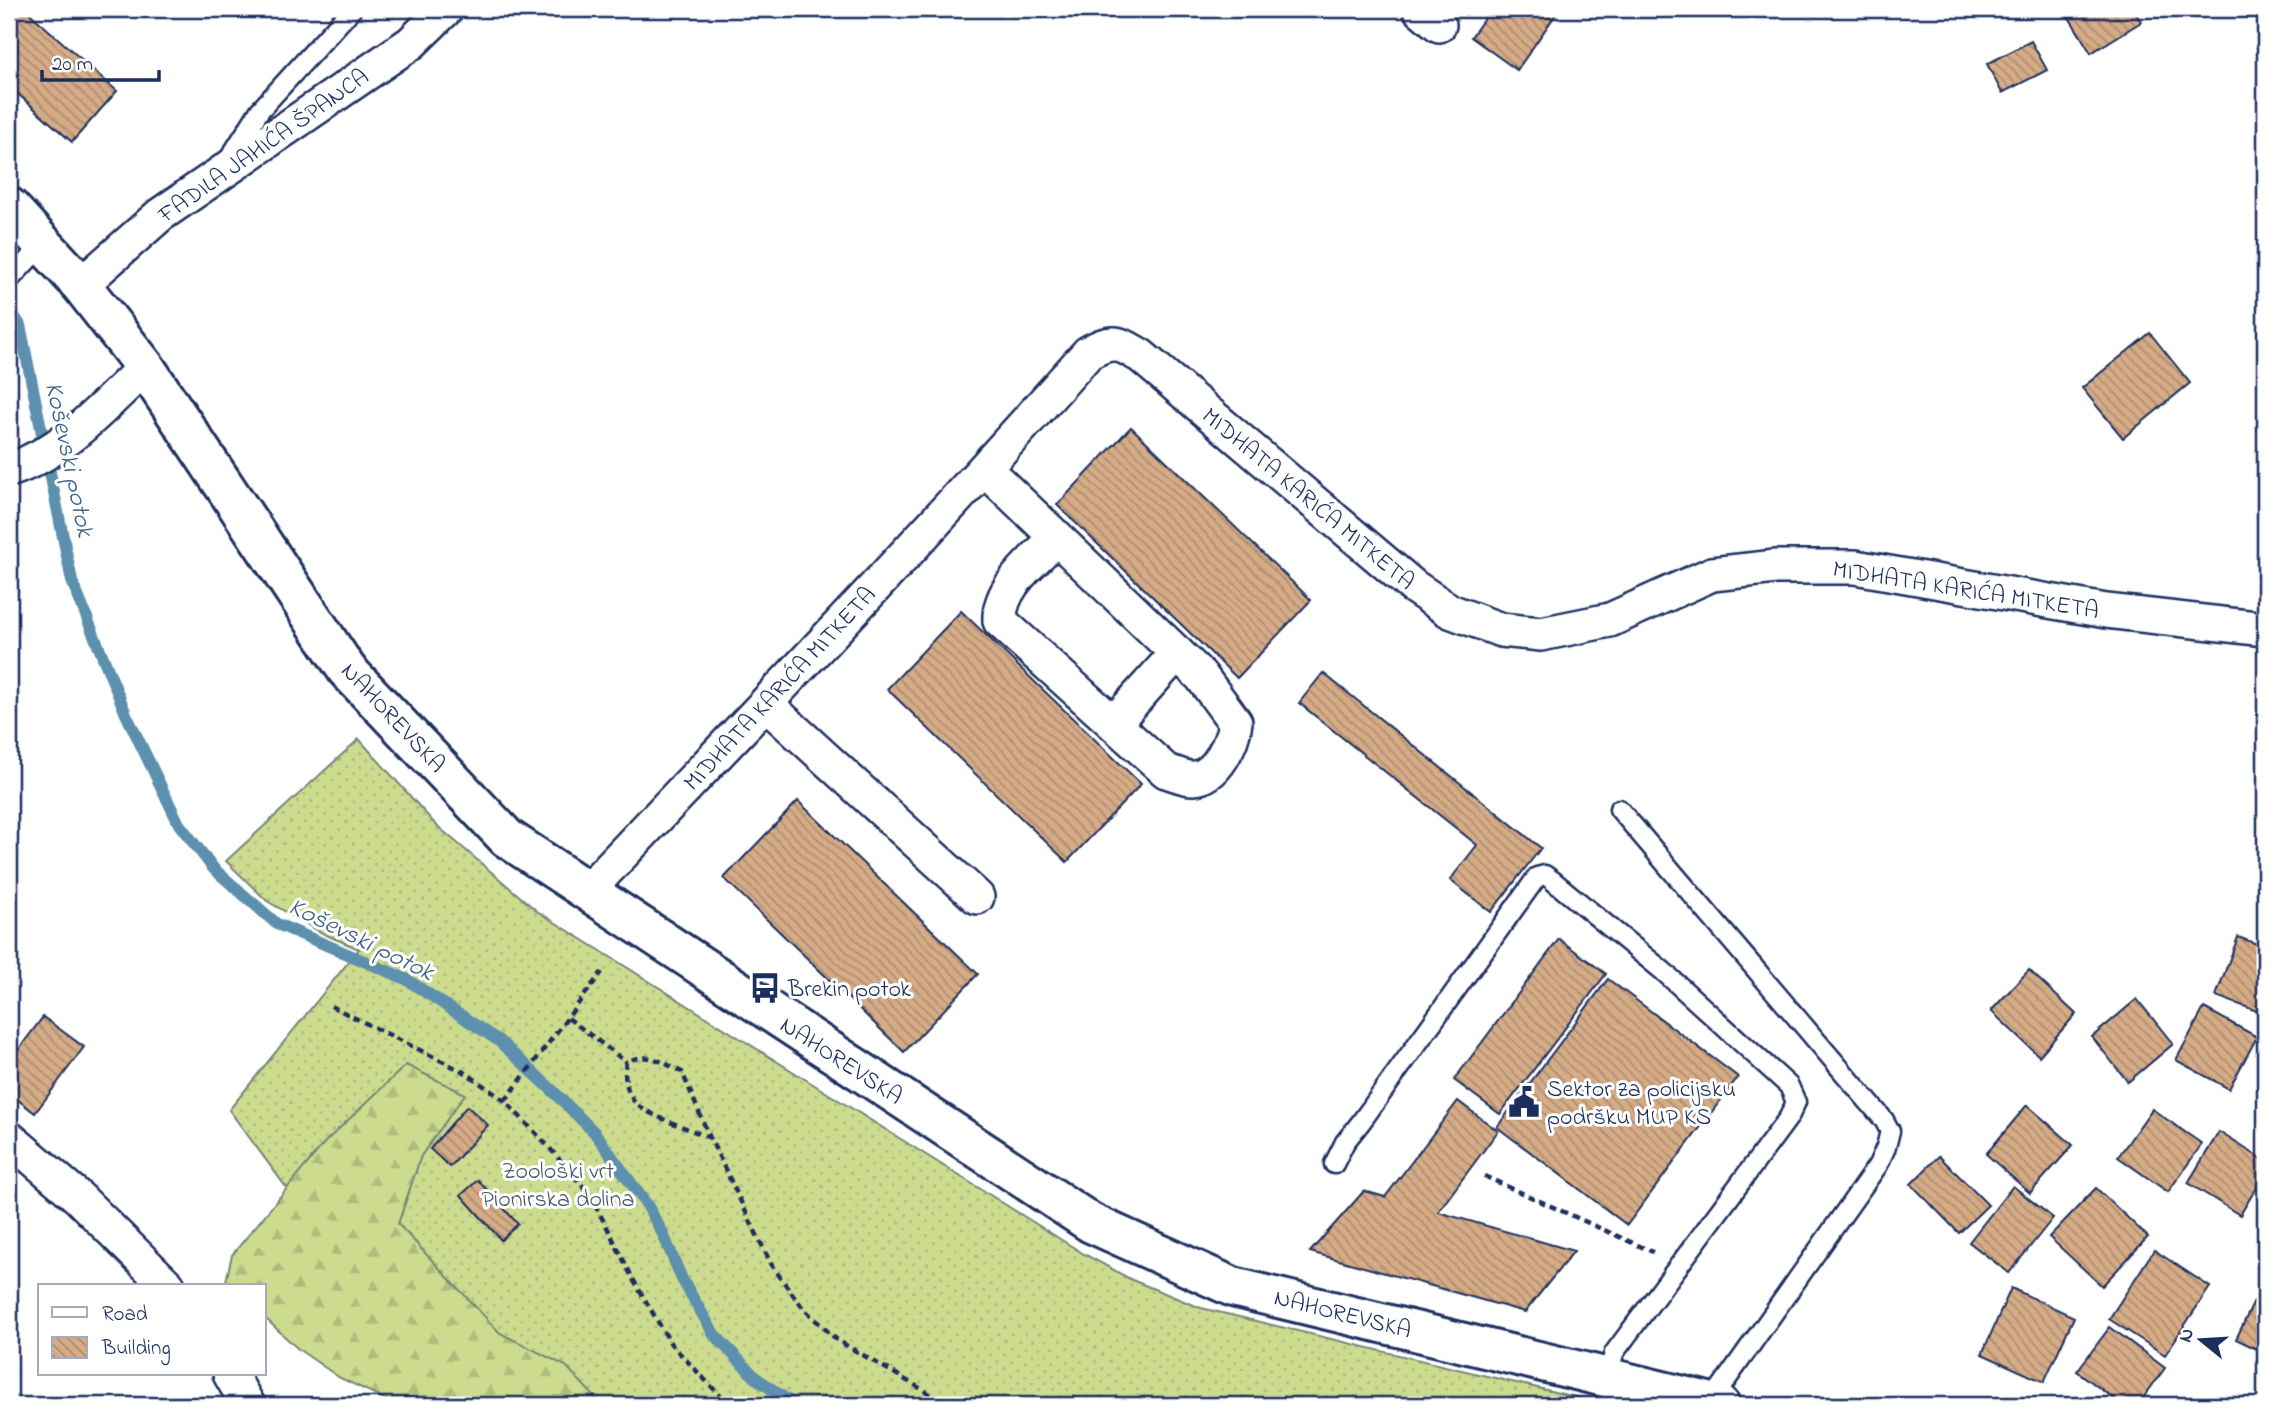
<svg xmlns="http://www.w3.org/2000/svg" width="2274" height="1414" viewBox="0 0 2274 1414" font-family="'Indie Flower',sans-serif">
	<style>
		.grass { fill: url(#grass-dots); stroke: #748576; stroke-width: 2 }
		.forest { fill: url(#forest-firs); stroke: #748576; stroke-width: 2 }
		.lines { fill: none; stroke-linecap: round; stroke-linejoin: round }
		.stream { stroke: #5b90ae; stroke-width: 12 }
		.building { fill: url(#building-back-hatch); stroke: #1b2f5e; stroke-width: 2 }
		.lane-casing { stroke: #1b2f5e; stroke-width: 23 }
		.street-casing { stroke: #1b2f5e; stroke-width: 38 }
		.secondary-casing { stroke: #1b2f5e; stroke-width: 44 }
		.path { stroke: #1b2f5e; stroke-width: 4.5; stroke-dasharray: 7 5; stroke-linecap: butt }
		.lane { stroke: #fff; stroke-width: 18 }
		.street { stroke: #fff; stroke-width: 33 }
		.secondary { stroke: #fff; stroke-width: 38 }
		.labels { text-anchor: middle; stroke-width: 6; stroke-linejoin: round; paint-order: stroke }
		.street-label { font-size: 24px; fill: #1b2f5e; stroke: #fff }
		.poi-label { font-size: 24px; fill: #1b2f5e; stroke: #fff; text-anchor: start }
		.park-label { font-size: 24px; fill: #485a6a; stroke: #fff }
		.water-label { font-size: 26px; font-style: italic; fill: #3b6086; stroke: #fff }
	</style>
	<defs>
		<pattern id="grass-dots" width="8" height="8" patternUnits="userSpaceOnUse" patternTransform="scale(1.75)"><rect width="8" height="8" fill="#cddb8f"/><path d="M2 2h.1M6 6h.1" fill="none" stroke="#afbc7e" stroke-width="1.8" stroke-linecap="round"/></pattern>
		<pattern id="forest-firs" width="22" height="20" patternUnits="userSpaceOnUse" patternTransform="scale(1.75)"><rect width="22" height="20" fill="#cddb8f"/><path d="M5 1l3.5 6h-7zM16 11l3.5 6h-7z" fill="#afbc7e"/></pattern>
		<pattern id="building-back-hatch" width="6" height="6" patternUnits="userSpaceOnUse" patternTransform="scale(1.75)"><rect width="6" height="6" fill="#d6ac87"/><path d="M-1 5l2 2M0 0l6 6M5-1l2 2" fill="none" stroke="#ad8c72"/></pattern>
	</defs>
	<rect width="100%" height="100%" fill="#fff"/>
	<filter id="ink" filterUnits="userSpaceOnUse"><feTurbulence type="fractalNoise" baseFrequency=".0143" numOctaves="2"/><feDisplacementMap in="SourceGraphic" scale="14" xChannelSelector="R" yChannelSelector="G"/><feConvolveMatrix kernelMatrix="1 2 1 2 8 2 1 2 1" color-interpolation-filters="sRGB"/></filter>
	<g filter="url(#ink)">
		<polygon class="grass" points="359,739 435,824 537,911 1084,1254 1132,1280 1201,1308 1609,1405 447,1405 229,1110 359,949 324,934 267,901 226,861"/>
		<polygon class="forest" points="406,1065 465,1094 421,1156 398,1224 500,1333 566,1366 602,1405 398,1405 340,1378 298,1349 264,1317 264,1286 232,1286 226,1281 232,1255 325,1142"/>
		<g class="lines">
			<polyline class="stream" points="9,309 20,325 72,581 126,714 179,824 214,869 277,924 406,979 499,1041 552,1090 595,1133 647,1205 663,1234 682,1279 714,1334 756,1378 794,1405"/>
		</g>
		<g class="building">
			<polygon points="9,9 25,9 117,91 72,142 9,86"/>
			<polygon points="1491,9 1548,9 1556,14 1517,70 1471,37"/>
			<polygon points="2064,9 2133,9 2141,22 2091,53"/>
			<polygon points="2031,41 2047,70 2002,93 1987,64"/>
			<polygon points="2150,333 2190,383 2123,438 2082,388"/>
			<polygon points="1131,427 1311,600 1237,678 1057,505"/>
			<polygon points="961,611 1141,784 1067,862 887,689"/>
			<polygon points="1323,673 1541,848 1491,912 1450,880 1477,845 1299,703"/>
			<polygon points="798,801 978,974 904,1052 724,878"/>
			<polygon points="2238,937 2265,947 2265,1014 2216,996"/>
			<polygon points="1559,939 1606,974 1500,1114 1454,1080"/>
			<polygon points="2029,970 2076,1014 2039,1056 1991,1011"/>
			<polygon points="1608,979 1738,1077 1627,1225 1497,1127"/>
			<polygon points="2137,999 2173,1044 2128,1082 2092,1037"/>
			<polygon points="2204,1008 2257,1037 2229,1089 2176,1060"/>
			<polygon points="43,1017 84,1047 35,1113 9,1093 9,1062"/>
			<polygon points="1458,1101 1498,1131 1438,1212 1574,1251 1525,1312 1310,1252 1364,1191 1385,1197"/>
			<polygon points="2027,1105 2073,1145 2030,1193 1986,1154"/>
			<polygon points="467,1106 488,1125 450,1167 430,1149"/>
			<polygon points="2152,1109 2202,1144 2168,1192 2118,1157"/>
			<polygon points="2219,1132 2265,1161 2265,1173 2240,1215 2188,1183"/>
			<polygon points="1939,1156 1988,1205 1959,1233 1911,1184"/>
			<polygon points="478,1180 518,1224 501,1240 461,1195"/>
			<polygon points="2013,1186 2053,1218 2009,1273 1969,1242"/>
			<polygon points="2096,1188 2148,1237 2102,1286 2049,1237"/>
			<polygon points="2154,1250 2210,1287 2165,1355 2109,1319"/>
			<polygon points="2265,1279 2265,1353 2236,1339"/>
			<polygon points="2011,1288 2074,1317 2044,1382 1982,1354"/>
			<polygon points="2110,1327 2165,1368 2138,1405 2122,1405 2077,1371"/>
		</g>
		<g class="lines">
			<defs>
				<g id="lane">
					<polyline points="229,159 260,110 352,9"/>
					<polyline points="9,280 42,245"/>
					<polyline points="1619,809 1884,1120 1890,1131 1886,1147 1878,1165 1710,1403"/>
					<polyline points="1334,1164 1345,1142 1361,1122 1537,877 1545,875 1552,880 1663,971 1789,1086 1796,1102 1789,1117 1614,1353 1608,1377"/>
				</g>
				<g id="street">
					<polyline points="1420,9 1439,25"/>
					<polyline points="81,285 160,215 411,43 446,9"/>
					<path d="M985,469L1201,676L1235,722C1233,741 1217,777 1194,778C1186,779 1174,773 1166,771L1000,621C998,587 1035,560 1057,537"/>
					<path d="M9,470C64,452 104,406 145,367"/>
					<polyline points="766,704 977,897"/>
					<polyline points="1114,723 1177,653"/>
					<path d="M586,892C756,714 925,537 1088,353C1113,339 1117,342 1141,356L1414,587L1450,611L1501,630L1541,634L1610,620L1712,574L1776,567H1855L2106,611L2265,629"/>
					<polyline points="9,1138 78,1197 168,1286"/>
					<polyline points="230,1374 248,1405"/>
				</g>
				<polyline id="secondary" points="9,207 81,285 145,367 347,670 507,838 1091,1223 1233,1287 1720,1405"/>
			</defs>
			<use href="#lane" class="lane-casing"/>
			<use href="#street" class="street-casing"/>
			<use href="#secondary" class="secondary-casing"/>
			<g class="path">
				<polyline points="331,1006 466,1073 505,1101 547,1145 587,1191 608,1229 634,1281 671,1344 729,1405"/>
				<polyline points="568,1018 626,1062"/>
				<polyline points="505,1101 602,972"/>
				<path d="M710,1138C688,1128 660,1120 640,1107C627,1098 623,1076 626,1062C649,1051 661,1062 682,1072L710,1138L772,1266L803,1308L837,1340L949,1405"/>
				<polyline points="1484,1176 1653,1252"/>
				<polyline points="1381,1405 1390,1400 1418,1405"/>
			</g>
			<use href="#lane" class="lane"/>
			<use href="#street" class="street"/>
			<use href="#secondary" class="secondary"/>
		</g>
	</g>
	<defs>
		<symbol id="bus-bare" viewBox="-9 -9 18 18"><path d="M-5-6H5V4H4V6H2V4H-2V6H-4V4H-5ZM-3.5-4V0h7V-4ZM-3.5 1.2v1.5H-2V1.2ZM2 1.2v1.5H3.5V1.2Z" fill="#1b2f5e" stroke="#fff" stroke-width="2.5" paint-order="stroke"/></symbol>
		<symbol id="civic-bare" viewBox="-9 -9 18 18"><path d="M-.6-6.5H3V-4.5H.6V-3L4-1V1h2V6H-6V1h2V-1L-.6-3ZM-1.2 2.5V6h2.4V2.5Z" fill="#1b2f5e" stroke="#fff" stroke-width="2.5" paint-order="stroke"/></symbol>
	</defs>
	<g fill-rule="evenodd">
		<use href="#bus-bare" x="743" y="966" width="44" height="44"/>
		<use href="#civic-bare" x="1502" y="1080" width="44" height="44"/>
	</g>
	<g class="labels">
		<g class="street-label">
			<text transform="translate(263 145) rotate(-35)" y="8">FADILA JAHIĆA ŠPANCA</text>
			<text transform="translate(1309 498) rotate(40)" y="8">MIDHATA KARIĆA MITKETA</text>
			<text transform="translate(1966 589) rotate(9)" y="8">MIDHATA KARIĆA MITKETA</text>
			<text transform="translate(779 688) rotate(-47)" y="8">MIDHATA KARIĆA MITKETA</text>
			<text transform="translate(394 717) rotate(47)" y="8">NAHOREVSKA</text>
			<text transform="translate(842 1060) rotate(33)" y="8">NAHOREVSKA</text>
			<text transform="translate(1343 1313) rotate(14)" y="8">NAHOREVSKA</text>
		</g>
		<g class="poi-label">
			<text x="788" y="996">Brekin potok</text>
			<text x="1547" y="1096">Sektor za policijsku<tspan x="1547" dy="28">podršku MUP KS</tspan></text>
		</g>
		<g class="park-label">
			<text x="558" y="1178">Zoološki vrt<tspan x="558" dy="28">Pionirska dolina</tspan></text>
		</g>
		<g class="water-label">
			<text transform="translate(71 459) rotate(78)" y="9">Koševski potok</text>
			<text transform="translate(362 938) rotate(26)" y="9">Koševski potok</text>
		</g>
	</g>
	<rect width="2274" height="1414" fill="none" stroke="#fff" stroke-width="35"/>
	<rect x="18" y="18" width="2239" height="1379" fill="none" stroke="#1b2f5e" stroke-width="2.5" filter="url(#ink)"/>
	<rect x="38" y="1284" width="228" height="91" fill="#ffffff" stroke="#a4acbf" stroke-width="2"/>
	<rect x="52" y="1307" width="35" height="10" fill="#ffffff" stroke="#a4acbf" stroke-width="2"/>
	<text x="102" y="1320" font-size="21" fill="#1b2f5e">Road</text>
	<rect x="52" y="1337" width="35" height="21" fill="url(#building-back-hatch)" stroke="#a4acbf" stroke-width="2"/>
	<text x="102" y="1354" font-size="21" fill="#1b2f5e">Building</text>
	<g transform="translate(2201 1340) rotate(288)" stroke="#ffffff" stroke-width="5" paint-order="stroke">
	<path d="M0-5L12 26L0 18L-12 26Z" fill="#1b2f5e"/>
	<text y="-10" font-size="19" font-weight="bold" text-anchor="middle" fill="#1b2f5e">N</text>
	</g>
	<path d="M42 70v10h117v-10" fill="none" stroke="#1b2f5e" stroke-width="3.5"/>
	<text x="52" y="70" font-size="21" fill="#1b2f5e" stroke="#ffffff" stroke-width="5" paint-order="stroke">20 m</text>
</svg>
